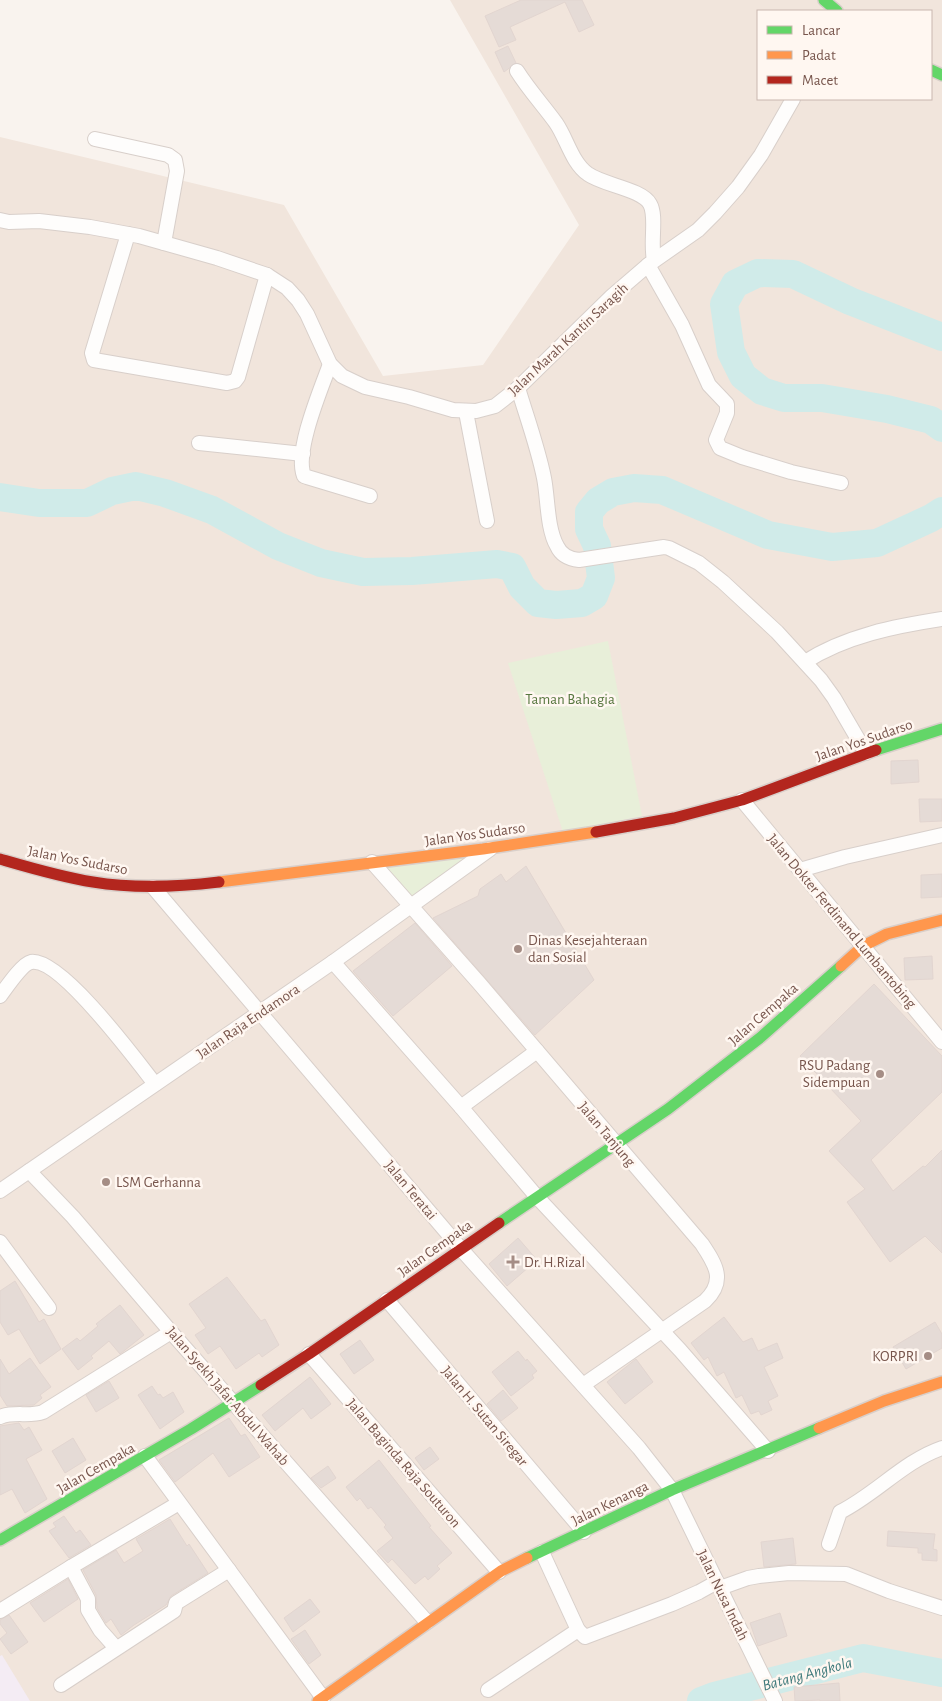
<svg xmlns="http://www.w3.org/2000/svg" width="942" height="1701" viewBox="0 0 942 1701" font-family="'Alegreya Sans',sans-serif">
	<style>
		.residential { fill: #f1e5dc; fill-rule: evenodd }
		.education { fill: #f4ecf4 }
		.green { fill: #e8efd9 }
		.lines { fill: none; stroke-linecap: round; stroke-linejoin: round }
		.river { stroke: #d0ebe9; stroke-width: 28 }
		.building { fill: #e5dbd6; stroke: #e2d5d0 }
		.street-casing { stroke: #d8cfca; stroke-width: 16 }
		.fast-casing { stroke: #d9cfca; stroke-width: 14 }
		.slow-casing { stroke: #d9cfca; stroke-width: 14 }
		.jam-casing { stroke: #d9cfca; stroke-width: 14 }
		.street { stroke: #fefdfc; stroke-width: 14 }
		.fast { stroke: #63d668; stroke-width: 11 }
		.slow { stroke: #ff974d; stroke-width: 11 }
		.jam { stroke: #b3261e; stroke-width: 11 }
		.poi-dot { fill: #a58d85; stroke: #fff7f1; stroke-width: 2 }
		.labels { text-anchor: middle; stroke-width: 5; stroke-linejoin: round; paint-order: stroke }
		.street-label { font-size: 15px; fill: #78564d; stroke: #fff7f1 }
		.park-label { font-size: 15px; fill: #597841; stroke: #fff7f1 }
		.poi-label { font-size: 15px; fill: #78564d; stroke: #fff7f1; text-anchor: start }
		.water-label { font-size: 16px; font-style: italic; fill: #407b7c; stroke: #fff7f1 }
	</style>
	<rect width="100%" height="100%" fill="#f9f3ee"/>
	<path class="residential" d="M450,0H942V1701H0V137L284,205L383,376L483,365L579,225ZM758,11H931V99H758Z"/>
	<polygon class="education" points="2,1655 30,1701 0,1701 0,1656"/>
	<g class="green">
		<polygon points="608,641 642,816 563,832 508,663"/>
		<polygon points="483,850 411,903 377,865"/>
	</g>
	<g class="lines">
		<g class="river">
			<polyline points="942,337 850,301 793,274 758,273 735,284 724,304 731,352 743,376 762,391 784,398 822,398 887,409 931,420 942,428"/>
			<polyline points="0,497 39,503 87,503 112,491 136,486 165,493 212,510 278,546 321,563 363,572 412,571 497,564 512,567 522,587 538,603 556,605 582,603 594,596 601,578 597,546 589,529 589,512 598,501 613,492 634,488 662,490 768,535 832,547 877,543 931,518 942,511"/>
			<polyline points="701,1701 714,1696 863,1658 942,1673"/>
		</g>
	</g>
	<g class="building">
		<polygon points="521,0 582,0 594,25 579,32 565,2 510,27 516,40 499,47 485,16"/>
		<polygon points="508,46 516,63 504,72 495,52"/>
		<polygon points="918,760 919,782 891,784 891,761"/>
		<polygon points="919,799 942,799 942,821 920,822"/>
		<polygon points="526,866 594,980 535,1035 433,918 478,896 480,889 501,874 506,882"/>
		<polygon points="942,874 942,897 921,898 921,875"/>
		<polygon points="415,923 452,966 393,1016 353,971"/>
		<polygon points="932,956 933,979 905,980 904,958"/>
		<polygon points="874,984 942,1056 942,1092 871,1160 893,1191 923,1166 925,1167 942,1150 942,1253 925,1236 890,1262 847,1202 865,1189 829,1151 861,1121 800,1056"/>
		<polygon points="518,1238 537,1260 507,1286 489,1264"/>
		<polygon points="227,1277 261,1321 265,1319 279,1345 262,1357 259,1353 236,1369 220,1346 208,1354 195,1335 206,1328 189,1304"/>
		<polygon points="15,1281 39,1322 44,1319 61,1349 40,1364 19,1329 8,1335 0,1322 0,1291"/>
		<polygon points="120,1305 144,1335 120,1354 109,1341 91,1356 93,1358 78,1370 62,1349 77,1338 80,1341 98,1326 96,1324"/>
		<polygon points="724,1317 743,1342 752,1338 758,1351 777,1343 783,1358 764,1367 778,1396 768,1401 772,1410 761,1415 759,1411 751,1414 742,1395 736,1398 724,1372 717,1376 708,1357 704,1360 691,1343"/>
		<polygon points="935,1322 942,1334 942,1348 906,1369 893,1347"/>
		<polygon points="360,1340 374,1360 354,1374 340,1354"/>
		<polygon points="518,1351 526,1361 527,1359 537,1371 532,1375 534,1378 511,1396 492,1372"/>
		<polygon points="30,1358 51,1387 40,1395 42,1398 34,1405 7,1406 0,1395 0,1359 9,1374"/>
		<polygon points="636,1359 653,1382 625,1404 607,1382"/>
		<polygon points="310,1377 331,1404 311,1419 303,1408 275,1431 262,1415"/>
		<polygon points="109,1381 119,1398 96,1412 86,1395"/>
		<polygon points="152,1386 158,1395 160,1394 163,1398 173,1392 184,1412 160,1429 138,1395"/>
		<polygon points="503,1390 518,1408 501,1421 487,1404"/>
		<polygon points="229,1418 241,1436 245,1434 260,1457 229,1477 213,1453 175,1482 159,1460"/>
		<polygon points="19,1423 24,1430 29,1427 42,1450 26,1459 47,1499 25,1513 12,1489 0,1495 0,1426"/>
		<polygon points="73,1438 86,1460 65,1473 52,1451"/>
		<polygon points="430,1447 439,1459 424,1470 415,1458"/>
		<polygon points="379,1460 431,1526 429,1527 452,1553 437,1566 440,1569 428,1580 425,1576 415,1584 392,1559 388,1563 377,1551 393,1538 384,1527 386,1525 371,1507 368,1509 360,1498 357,1501 346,1487"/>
		<polygon points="328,1466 336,1478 321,1488 311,1478"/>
		<polygon points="64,1516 76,1533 80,1530 91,1545 69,1558 49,1531 56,1527 53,1523"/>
		<polygon points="170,1519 187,1546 189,1544 208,1573 171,1596 166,1605 134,1625 121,1635 111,1619 106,1623 97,1608 96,1595 83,1570 116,1550 124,1563 143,1551 136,1539"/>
		<polygon points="888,1531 935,1534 933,1549 937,1550 937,1561 922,1560 922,1553 918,1553 918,1548 887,1546"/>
		<polygon points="793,1538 796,1564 764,1567 761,1542"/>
		<polygon points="68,1579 78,1599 44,1622 30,1603"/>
		<polygon points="310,1599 320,1612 293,1632 284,1618"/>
		<polygon points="780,1613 787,1636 758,1646 750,1623"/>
		<polygon points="9,1615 28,1642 11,1654 0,1639 7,1633 0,1624 0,1620"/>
		<polygon points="305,1630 321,1655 309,1664 291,1639"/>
		<polygon points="839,1683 840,1701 820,1701 820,1700 795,1701 794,1687"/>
	</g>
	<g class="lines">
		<defs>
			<g id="street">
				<path d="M517,71C529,90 543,105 556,123C567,139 572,163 588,174C603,185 642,189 650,204C657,216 650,243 654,260"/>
				<polyline points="95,139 168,155 175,160 177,171 164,243"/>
				<polyline points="0,220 9,222 39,221 90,227 139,236 217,258 267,275 287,288 298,300 307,314 330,364 342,376 365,387 409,397 453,410 476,411 495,406 518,388 612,296 648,265 698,230 715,213 738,187 761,155 793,99"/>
				<polyline points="128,234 92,353 94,360 227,383 235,381 238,377 267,275"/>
				<polyline points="648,265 682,325 709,385 727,404 727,413 716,440 720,448 742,457 791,472 841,483"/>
				<path d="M330,364C321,389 294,452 304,476L307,477L370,496"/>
				<path d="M518,388C527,418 538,448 544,478C548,498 547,529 557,546C561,555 569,559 579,560L664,547L669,548L699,563L723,582L777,632L821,680L834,698L866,753"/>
				<polyline points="466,412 487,521"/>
				<polyline points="199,443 303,454"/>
				<path d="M805,662C845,636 896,626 942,619"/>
				<polyline points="742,800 942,1042"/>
				<path d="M372,862L479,983L702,1244C716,1265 726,1281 705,1301L583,1385"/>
				<polyline points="800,870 845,857 942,835"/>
				<polyline points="153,887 461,1249 639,1448 672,1490 775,1701"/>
				<polyline points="333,962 461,1107 537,1197 680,1350 768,1451"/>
				<path d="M0,996C6,988 22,964 31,962C60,957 137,1061 155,1084"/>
				<polyline points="461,1107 537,1051"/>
				<polyline points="29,1171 73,1217 171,1332 427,1622"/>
				<polyline points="0,1191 333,962 490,849"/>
				<polyline points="0,1242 49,1308"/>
				<polyline points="387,1300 584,1532"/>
				<polyline points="309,1354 499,1572"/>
				<path d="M0,1417C14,1411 29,1417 43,1412L171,1332"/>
				<polyline points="145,1456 323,1698"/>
				<path d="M829,1544L840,1512C876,1494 904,1461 942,1448"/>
				<polyline points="542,1552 578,1630 585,1637 672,1604 699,1592 717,1582"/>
				<polyline points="720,1588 748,1578 759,1576 789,1573 846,1574 889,1591 942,1608"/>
				<polyline points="0,1611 71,1567"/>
				<polyline points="116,1648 100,1630 88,1610 88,1599 71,1567 179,1503"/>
				<polyline points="61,1685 174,1611 176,1603 229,1570"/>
				<polyline points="488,1690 578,1630"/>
			</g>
			<g id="fast">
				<polyline points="824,0 837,11"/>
				<polyline points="931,70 942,75"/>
				<polyline points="876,750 942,729"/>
				<polyline points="499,1223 668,1109 761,1037 841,966"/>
				<polyline points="0,1540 191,1429 261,1385"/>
				<polyline points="527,1558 672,1490 819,1428"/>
			</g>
			<g id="slow">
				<polyline points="219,882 483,849 596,832"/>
				<polyline points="841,966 863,946 887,934 942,920"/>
				<polyline points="819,1428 884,1401 942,1382"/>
				<polyline points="318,1701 501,1571 527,1558"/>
			</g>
			<g id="jam">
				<polyline points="596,832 674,818 742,800 876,750"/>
				<path d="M0,859C31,868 61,877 93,882C135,889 177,887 219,882"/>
				<polyline points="261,1385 309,1354 499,1223"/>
			</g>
		</defs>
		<use href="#street" class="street-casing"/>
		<use href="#fast" class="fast-casing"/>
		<use href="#slow" class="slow-casing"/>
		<use href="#jam" class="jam-casing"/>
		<use href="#street" class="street"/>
		<use href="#fast" class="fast"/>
		<use href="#slow" class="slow"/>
		<use href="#jam" class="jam"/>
	</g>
	<g class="poi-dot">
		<circle cx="518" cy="949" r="5"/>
		<circle cx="880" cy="1074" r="5"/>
		<circle cx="106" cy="1182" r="5"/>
		<path d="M510.5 1254.5h5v5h5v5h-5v5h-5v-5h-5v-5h5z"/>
		<circle cx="928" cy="1356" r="5"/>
	</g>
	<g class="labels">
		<g class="street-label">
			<text transform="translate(568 339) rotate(-43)" y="5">Jalan Marah Kantin Saragih</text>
			<text transform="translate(864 740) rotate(-19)" y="5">Jalan Yos Sudarso</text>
			<text transform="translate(475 834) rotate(-8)" y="5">Jalan Yos Sudarso</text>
			<text transform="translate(78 860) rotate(11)" y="5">Jalan Yos Sudarso</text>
			<text transform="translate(842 921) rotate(50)" y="5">Jalan Dokter Ferdinand Lumbantobing</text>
			<text transform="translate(763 1014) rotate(-41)" y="5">Jalan Cempaka</text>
			<text transform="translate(248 1021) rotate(-34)" y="5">Jalan Raja Endamora</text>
			<text transform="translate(607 1134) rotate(50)" y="5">Jalan Tanjung</text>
			<text transform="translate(411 1190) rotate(50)" y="5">Jalan Teratai</text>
			<text transform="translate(435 1248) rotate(-35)" y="5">Jalan Cempaka</text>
			<text transform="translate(228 1396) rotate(49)" y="5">Jalan Syekh Jafar Abdul Wahab</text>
			<text transform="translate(485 1416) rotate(50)" y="5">Jalan H. Sutan Siregar</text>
			<text transform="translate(404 1463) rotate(49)" y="5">Jalan Baginda Raja Souturon</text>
			<text transform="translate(96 1468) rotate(-30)" y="5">Jalan Cempaka</text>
			<text transform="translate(610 1503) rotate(-26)" y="5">Jalan Kenanga</text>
			<text transform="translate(723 1595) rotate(64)" y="5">Jalan Nusa Indah</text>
		</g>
		<g class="park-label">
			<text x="570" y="704">Taman Bahagia</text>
		</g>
		<g class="poi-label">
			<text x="528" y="945">Dinas Kesejahteraan<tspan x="528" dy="17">dan Sosial</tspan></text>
			<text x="870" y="1070" text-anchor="end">RSU Padang<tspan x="870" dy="17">Sidempuan</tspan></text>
			<text x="116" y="1187">LSM Gerhanna</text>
			<text x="524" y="1267">Dr. H.Rizal</text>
			<text x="918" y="1361" text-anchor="end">KORPRI</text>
		</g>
		<g class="water-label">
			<text transform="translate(807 1673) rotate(-15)" y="6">Batang Angkola</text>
		</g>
	</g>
	<rect x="757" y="10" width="175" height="90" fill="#fff7f1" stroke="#c9b7af"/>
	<rect x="767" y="26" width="25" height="8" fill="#63d668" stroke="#c9b7af"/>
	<text x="802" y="35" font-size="15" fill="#78564d">Lancar</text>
	<rect x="767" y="51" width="25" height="8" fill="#ff974d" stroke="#c9b7af"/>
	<text x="802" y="60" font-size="15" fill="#78564d">Padat</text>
	<rect x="767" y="76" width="25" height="8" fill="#b3261e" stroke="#c9b7af"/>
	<text x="802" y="85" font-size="15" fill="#78564d">Macet</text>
</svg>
